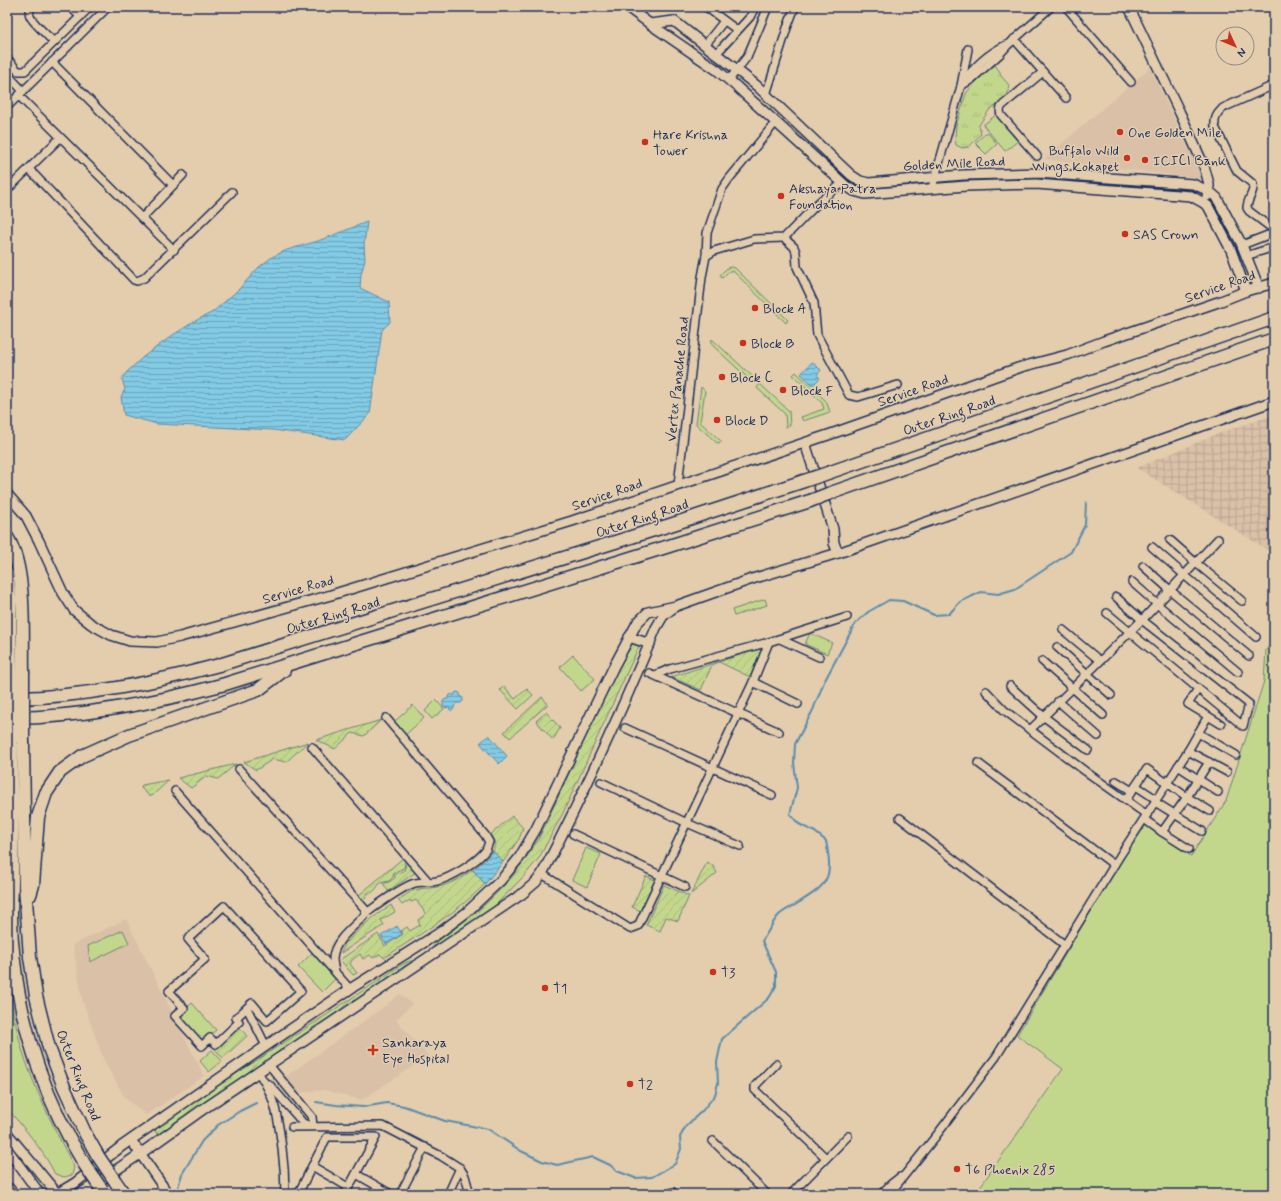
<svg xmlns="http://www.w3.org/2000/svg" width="1281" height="1201" viewBox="0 0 1281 1201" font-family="Mynerve,sans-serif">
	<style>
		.built { fill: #d9c0a7 }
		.industrial { fill: url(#industrial-grid) }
		.grass { fill: #c3d78c; stroke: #6f8375 }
		.park { fill: url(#park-tufts); stroke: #6f8375 }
		.garden { fill: url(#garden-furrows); stroke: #6f8375 }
		.water { fill: url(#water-rules); stroke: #598cae }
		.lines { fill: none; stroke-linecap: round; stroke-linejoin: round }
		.stream { stroke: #598cae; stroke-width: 2 }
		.street-casing { stroke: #1b2f5e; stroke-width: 10 }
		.secondary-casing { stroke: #1b2f5e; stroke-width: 12 }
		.highway-casing { stroke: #1b2f5e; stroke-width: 15 }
		.street { stroke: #e3cdad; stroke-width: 7 }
		.secondary { stroke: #e3cdad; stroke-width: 9 }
		.highway { stroke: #e3cdad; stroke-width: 12 }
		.highway-bridge-casing { stroke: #1b2f5e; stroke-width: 15; stroke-linecap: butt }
		.highway-bridge { stroke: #e3cdad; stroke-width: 12 }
		.poi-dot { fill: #c8321e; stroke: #e3cdad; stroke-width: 1.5 }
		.labels { text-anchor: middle; stroke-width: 3; stroke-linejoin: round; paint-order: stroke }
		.poi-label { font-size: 14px; fill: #1b2f5e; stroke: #e3cdad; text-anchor: start }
		.street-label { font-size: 14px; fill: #1b2f5e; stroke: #e3cdad }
	</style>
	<defs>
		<pattern id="industrial-grid" width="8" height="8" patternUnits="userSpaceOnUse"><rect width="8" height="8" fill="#d9c0a7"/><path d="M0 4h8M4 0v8" fill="none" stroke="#baa592"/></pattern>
		<pattern id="park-tufts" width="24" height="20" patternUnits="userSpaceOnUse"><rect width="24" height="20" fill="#c3d78c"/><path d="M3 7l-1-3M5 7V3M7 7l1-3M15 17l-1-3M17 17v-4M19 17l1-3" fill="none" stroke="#a7b97b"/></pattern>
		<pattern id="garden-furrows" width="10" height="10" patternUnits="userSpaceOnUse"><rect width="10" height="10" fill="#c3d78c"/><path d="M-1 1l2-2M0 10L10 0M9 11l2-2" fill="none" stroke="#a7b97b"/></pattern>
		<pattern id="water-rules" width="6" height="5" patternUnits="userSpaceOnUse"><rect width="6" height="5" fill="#83cae4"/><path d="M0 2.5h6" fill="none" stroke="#6aa4bc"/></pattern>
	</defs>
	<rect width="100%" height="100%" fill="#e3cdad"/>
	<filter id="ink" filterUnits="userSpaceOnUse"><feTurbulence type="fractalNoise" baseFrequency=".025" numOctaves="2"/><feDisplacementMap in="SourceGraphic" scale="8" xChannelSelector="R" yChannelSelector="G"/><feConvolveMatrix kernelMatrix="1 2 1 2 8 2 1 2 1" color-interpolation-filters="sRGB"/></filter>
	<g filter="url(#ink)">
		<g class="built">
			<polygon points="1150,68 1203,179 1044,159"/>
			<polygon points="126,919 204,1076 146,1115 126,1099 105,1063 82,999 73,945"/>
			<polygon points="400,994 412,1004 396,1020 428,1056 362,1100 324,1090 298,1093 285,1077 377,1012"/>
		</g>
		<polygon class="industrial" points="1274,415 1274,554 1137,468 1222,432"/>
		<g class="grass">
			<polygon points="996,115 1018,141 1005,151 983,125"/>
			<polygon points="987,132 997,144 986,154 975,143"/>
			<polygon points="731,267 735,268 788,320 786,323 733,271 729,271 722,278 720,275 727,268"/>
			<polygon points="712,339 753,377 750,380 711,344"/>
			<polygon points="796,372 826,401 830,412 803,421 801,417 824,409 822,403 793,375"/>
			<polygon points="760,384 789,411 790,426 786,427 785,414 757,388"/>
			<polygon points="701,387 705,391 700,422 722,442 717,443 696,424"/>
			<polygon points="765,599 767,605 734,616 732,610"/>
			<polygon points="810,633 832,643 827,654 805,644"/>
			<polygon points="1274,639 1274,1194 975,1194 1063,1069 1017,1035 1121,861 1146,825 1191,856 1226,801 1264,681 1266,650"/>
			<polygon points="573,655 595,679 581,691 560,667"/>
			<polygon points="436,700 444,709 432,719 425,711"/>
			<polygon points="413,705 424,718 404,736 393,723"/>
			<polygon points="586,848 601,854 587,887 572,880"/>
			<polygon points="123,930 129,943 90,962 88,946"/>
			<polygon points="312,953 335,979 322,992 298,967"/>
			<path d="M7,977C11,1001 15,1024 21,1046C34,1089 54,1128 74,1167L72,1175L64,1177L55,1174C46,1155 23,1125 7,1109Z"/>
			<polygon points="192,1003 216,1030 202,1042 178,1016"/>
			<polygon points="212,1050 222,1061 209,1072 200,1061"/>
		</g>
		<polygon class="park" points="995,65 1000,72 1001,76 1009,85 1007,98 997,105 990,109 979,125 981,134 979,136 969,147 962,148 956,145 955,138 956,126 965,97 967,92 984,73"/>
		<g class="garden">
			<path d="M633,641L637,642L639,646L563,813L539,858L524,876L495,906L475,922L433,948L435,943C481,910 511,886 540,836L629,643Z"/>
			<polygon points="762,648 750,677 719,662 712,665 701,690 671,677"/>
			<polygon points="504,686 515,699 527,689 533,695 518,709 500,690"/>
			<polygon points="542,697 548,704 510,738 504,732"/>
			<polygon points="546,712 560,728 553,740 536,721"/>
			<polygon points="381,720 364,736 352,733 335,749 316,740"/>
			<polygon points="308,742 286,762 273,759 256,770 244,762"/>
			<polygon points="236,764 218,779 207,776 191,788 178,778"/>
			<polygon points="169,780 152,796 149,796 141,788 142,785"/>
			<path d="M512,816L523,828L519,839L503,862L493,851C496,844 495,841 490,835Z"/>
			<path d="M403,858L406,861L404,863L405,866L403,869L396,871L394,873L393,877L389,881L380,883C376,888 375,893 368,893L363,901L358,896Z"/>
			<polygon points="408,862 416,870 416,872 388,891 383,883 389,882 395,878 395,874 397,873 404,871 406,864"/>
			<polygon points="707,862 713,866 717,873 691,894"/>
			<path d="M473,870L485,884C456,914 418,935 384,958L380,954L373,958L370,955L363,959L360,954L352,960L350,964L357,973L353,975L342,962L341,959L378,934L385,946L403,934L401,931L407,927L410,931L420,925L418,920L426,914L416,900L411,902L410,900L402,905L398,900C403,897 409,892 414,890C423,887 433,889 442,886C453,883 463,876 473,870Z"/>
			<polygon points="646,876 657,881 643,912 632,907"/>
			<polygon points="664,885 689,896 678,921 666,917 660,931 646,925"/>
			<path d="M391,905L395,912L381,920L384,925L341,953C346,936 376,915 391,905Z"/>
			<path d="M415,960L417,963L159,1134L156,1133L155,1128C231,1076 309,1027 385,976C394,970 405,961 415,960Z"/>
			<polygon points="238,1026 247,1036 223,1058 214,1048"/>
		</g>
		<g class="water">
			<polygon points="367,222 364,244 365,260 361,274 360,288 389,302 390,322 382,330 370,414 345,440 273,430 157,424 124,415 121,397 125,389 122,379 126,373 143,357 173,335 195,321 213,312 239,289 259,267 272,257 287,250 318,241"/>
			<polygon points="812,362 821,370 817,375 820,378 813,385 801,374"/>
			<polygon points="457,692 460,693 460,696 463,698 463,701 461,703 456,703 453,710 450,710 449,707 446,708 443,706 443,701 446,699 448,699 448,697 451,694 454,696 455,693"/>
			<polygon points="489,735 507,756 499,764 480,743"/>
			<polygon points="493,851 503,862 485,884 473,870 484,861"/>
			<polygon points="397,926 402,934 386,944 381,936"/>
		</g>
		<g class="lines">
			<g class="stream">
				<path d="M316,1102L336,1105L363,1107L387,1103L404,1106L445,1121L488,1129L521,1151L542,1161L557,1165L593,1157L610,1165L617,1171L635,1178L652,1177L675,1164L681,1149L680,1137L686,1126L703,1110L715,1095L718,1083L717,1062L722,1039L769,998L776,986V972L762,941C767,934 773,921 779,915C783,911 790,908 795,905C827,885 834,881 826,841L815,832L799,824L790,814L797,788L794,763L795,744L813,710L824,682L855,624L868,612L889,600L903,601L934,615L949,614L960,602L981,592L998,594L1015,589L1071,552L1085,525L1086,502"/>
				<polyline points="176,1194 182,1174 202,1141 218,1125 240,1111 256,1103"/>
			</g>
			<defs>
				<g id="street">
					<path d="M32,7C30,10 28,12 30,16C32,22 48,36 54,42"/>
					<polyline points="71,7 80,17"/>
					<polyline points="706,7 737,30"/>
					<polyline points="1066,7 1131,82"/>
					<polyline points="1014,39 1066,98"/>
					<polyline points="705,45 724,21"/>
					<polyline points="716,54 750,17 755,7"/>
					<polyline points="7,58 18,71 25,71 90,7"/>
					<polyline points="52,62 173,185"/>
					<polyline points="7,74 23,91"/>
					<polyline points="729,80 747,57 768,7"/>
					<path d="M963,82C974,67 989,53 1006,45"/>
					<path d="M1274,85L1223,108C1217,114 1214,118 1215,127L1237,171L1253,184C1255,192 1247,199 1247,208L1249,211L1274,230"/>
					<polyline points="961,86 972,79 1000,54 1008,45 1051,7"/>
					<polyline points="766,95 787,28 795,7"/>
					<polyline points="19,96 174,250"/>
					<polyline points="7,107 108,7"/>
					<path d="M1037,156L1001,115C1000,111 999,109 1003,105L1043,72"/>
					<polyline points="29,169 134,280 137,281 144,278 232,192"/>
					<polyline points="932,188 961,86 968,49"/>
					<polyline points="7,190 60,138"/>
					<polyline points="142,218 183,175"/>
					<polyline points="784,238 794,247 796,252 797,267 814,303 817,335 849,395 858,397 898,385"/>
					<polyline points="1242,245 1268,235"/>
					<polyline points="706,256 714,251 754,239 784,238 819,202 832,191 843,183"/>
					<polyline points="1246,256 1274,247"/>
					<polyline points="678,485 702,277 706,256 707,233 722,189 729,179 776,122"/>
					<polyline points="1170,540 1196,563 1242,601"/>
					<polyline points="1152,547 1256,637"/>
					<polyline points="1143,566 1170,590 1249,656"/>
					<polyline points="1132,582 1157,604 1238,672"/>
					<polyline points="1107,613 1243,726 1249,704 1142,620 1116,597"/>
					<polyline points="1063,630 1099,660"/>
					<polyline points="780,639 819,657"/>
					<polyline points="1057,647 1111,695"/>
					<polyline points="1042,661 1103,715"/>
					<polyline points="649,673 779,732"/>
					<polyline points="655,675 670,669 769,642 847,617"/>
					<polyline points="753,682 798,704"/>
					<polyline points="1010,686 1043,716 1088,750"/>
					<polyline points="1198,689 1188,704 1221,724"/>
					<polyline points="986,691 1004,710 1085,771 1147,815"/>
					<polyline points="1058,701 1098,736"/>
					<polyline points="625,728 772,795"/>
					<polyline points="1030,730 1146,616 1218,539"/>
					<polyline points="1198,733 1236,755"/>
					<polyline points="312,747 428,881"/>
					<polyline points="1188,751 1227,772"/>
					<polyline points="978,763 1114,865"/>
					<polyline points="1178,766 1218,792"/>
					<path d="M239,769L365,909V914L363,917C352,928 334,941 333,958C333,962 334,967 335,971"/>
					<polyline points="1116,781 1132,791"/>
					<polyline points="601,782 687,823 740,846"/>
					<polyline points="1136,786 1156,799"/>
					<polyline points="175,791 350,989"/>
					<polyline points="1126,800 1147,769 1187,797 1210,811"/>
					<polyline points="1155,802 1202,831"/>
					<polyline points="900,818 1065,945"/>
					<polyline points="1144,819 1162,832 1187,797 1209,762"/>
					<polyline points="1162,832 1189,849"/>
					<polyline points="573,834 685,887"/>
					<polyline points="542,874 630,929 638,926 753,682 769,642"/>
					<polygon points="224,906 301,991 267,1021 252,1003 236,1018 239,1022 216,1044 210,1038 202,1046 175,1016 184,1008 169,991 205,959 188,939"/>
					<path d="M365,914C379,904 397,890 412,884C420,881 428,883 437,881C451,878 477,862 486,850C487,848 488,844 489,842L485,835L386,718"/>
					<polyline points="247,1008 266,1046"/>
					<polyline points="776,1064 755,1086 755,1090 826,1158"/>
					<polyline points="269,1065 312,1117 313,1126"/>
					<path d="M258,1072C276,1098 278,1118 282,1148C284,1163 285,1179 285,1194"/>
					<polyline points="269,1084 303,1123 311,1126"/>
					<polyline points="292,1127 383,1126 441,1156 460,1168 465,1176 470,1194"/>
					<polyline points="713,1141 767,1194"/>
					<polyline points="312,1166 348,1187"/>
					<polyline points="356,1174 391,1194"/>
					<polyline points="7,1190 10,1188 15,1194"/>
					<polyline points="673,1192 675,1194"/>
					<polyline points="298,1194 327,1137 376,1137 345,1194"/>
					<polyline points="400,1194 425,1147"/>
					<polyline points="448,1194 460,1168"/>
					<polyline points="791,1194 848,1136"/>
					<polyline points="881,1194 891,1184 900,1177"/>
					<polyline points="888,1194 895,1187 936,1136 996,1057 1121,854 1188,751 1208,716"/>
				</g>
				<g id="secondary">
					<polyline points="627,7 650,24"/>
					<polyline points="1129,7 1180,113 1204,166 1209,184 1209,191 1207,196"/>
					<polyline points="1246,291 1231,250 1208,206 1202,202 1191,196 1036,184 966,186 865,194 854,191 846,186 737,87 717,70 650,24 674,21 737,70 757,86 851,175 860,181 869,183 963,175 1038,173 1193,184 1209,191 1217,198 1241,243 1259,288"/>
					<polyline points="805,443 833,529 834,543 838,553"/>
					<polyline points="7,494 26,516 39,541 63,593 74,610 91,624 111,635 130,641 157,642 180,637 331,595 572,521 831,434 1021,367 1067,355 1104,341 1221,301 1246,291 1274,283"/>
					<polyline points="629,637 650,644"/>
					<polyline points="7,1133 56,1192"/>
					<polyline points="131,1140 168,1194"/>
					<polyline points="7,1149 40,1194"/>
					<polyline points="60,1192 75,1183 122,1146 266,1046 350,989 439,933 467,912 501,880 519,858 536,829 613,668 637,623 648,612 676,606 752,579 838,553 1274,401"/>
					<path d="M80,1194L140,1154L202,1110L522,894L536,882L542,874C584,794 621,712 656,628L663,616L673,608"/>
				</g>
				<g id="highway">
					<polyline points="822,475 1274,318"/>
					<polyline points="828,494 1274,339"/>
					<path d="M7,537C27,568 22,635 23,672"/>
					<polyline points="7,574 10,598 11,673"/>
					<path d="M14,698C84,697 152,683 219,665L670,525L804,481"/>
					<path d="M13,718C85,717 155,703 225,684L666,547L810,501"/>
					<path d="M11,742C12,789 13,835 12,882C12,893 11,904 11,915C11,930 12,946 14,961C22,1033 47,1104 85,1165"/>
					<polyline points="23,744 25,886 30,957 36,996 49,1048 64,1087 86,1135 98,1156"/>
					<polyline points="30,895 33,885 38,817 46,793 60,772 82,756 129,735 258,690 284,670"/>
					<polyline points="115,1181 124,1194"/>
				</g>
			</defs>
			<use href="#street" class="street-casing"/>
			<use href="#secondary" class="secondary-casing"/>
			<use href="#highway" class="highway-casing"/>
			<use href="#street" class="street"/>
			<use href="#secondary" class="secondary"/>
			<use href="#highway" class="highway"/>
			<defs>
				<g id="highway-bridge">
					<polyline points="804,481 822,475"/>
					<polyline points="810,501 828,494"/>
					<polyline points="23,672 23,744"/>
					<polyline points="11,673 11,742"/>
					<polyline points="98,1156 115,1181"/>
					<polyline points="85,1165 102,1190"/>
				</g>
			</defs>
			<use href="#highway-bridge" class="highway-bridge-casing"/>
			<use href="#highway-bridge" class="highway-bridge"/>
		</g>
	</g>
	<g class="poi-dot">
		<circle cx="1120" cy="132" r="4"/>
		<circle cx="645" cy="142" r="4"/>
		<circle cx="1127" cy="158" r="4"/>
		<circle cx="1145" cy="160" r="4"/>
		<circle cx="781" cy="196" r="4"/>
		<circle cx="1125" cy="234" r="4"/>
		<circle cx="755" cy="308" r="4"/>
		<circle cx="743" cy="343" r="4"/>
		<circle cx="722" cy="377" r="4"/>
		<circle cx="783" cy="390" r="4"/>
		<circle cx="717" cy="420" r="4"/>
		<circle cx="713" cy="972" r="4"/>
		<circle cx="545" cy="988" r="4"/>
		<path d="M371 1044h4v4h4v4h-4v4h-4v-4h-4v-4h4z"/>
		<circle cx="630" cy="1084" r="4"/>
		<circle cx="957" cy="1169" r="4"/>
	</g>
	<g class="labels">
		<g class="poi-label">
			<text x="1128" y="137">One Golden Mile</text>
			<text x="653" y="139">Hare Krishna<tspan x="653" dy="16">Tower</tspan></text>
			<text x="1119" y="155" text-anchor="end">Buffalo Wild<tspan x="1119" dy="16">Wings Kokapet</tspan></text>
			<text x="1153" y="165">ICICI Bank</text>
			<text x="789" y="193">Akshaya Patra<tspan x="789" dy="16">Foundation</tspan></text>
			<text x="1133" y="239">SAS Crown</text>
			<text x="763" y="313">Block A</text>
			<text x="751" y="348">Block B</text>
			<text x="730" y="382">Block C</text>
			<text x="791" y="395">Block F</text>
			<text x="725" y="425">Block D</text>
			<text x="721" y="977">T3</text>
			<text x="553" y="993">T1</text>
			<text x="382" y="1047">Sankaraya<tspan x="382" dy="16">Eye Hospital</tspan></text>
			<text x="638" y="1089">T2</text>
			<text x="965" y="1174">T6 Phoenix 285</text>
		</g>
		<g class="street-label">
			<text transform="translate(954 163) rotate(-3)" y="5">Golden Mile Road</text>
			<text transform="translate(1220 286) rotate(-19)" y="5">Service Road</text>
			<text transform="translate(677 379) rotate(-84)" y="5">Vertex Panache Road</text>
			<text transform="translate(913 390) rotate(-19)" y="5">Service Road</text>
			<text transform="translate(949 415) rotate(-19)" y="5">Outer Ring Road</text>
			<text transform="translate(607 494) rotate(-19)" y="5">Service Road</text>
			<text transform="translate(642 518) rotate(-18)" y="5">Outer Ring Road</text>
			<text transform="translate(298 589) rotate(-16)" y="5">Service Road</text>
			<text transform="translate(333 615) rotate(-17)" y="5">Outer Ring Road</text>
			<text transform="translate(79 1075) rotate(68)" y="5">Outer Ring Road</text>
		</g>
	</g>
	<rect width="1281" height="1201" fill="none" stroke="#e3cdad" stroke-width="24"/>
	<rect x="12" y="12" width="1257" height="1177" fill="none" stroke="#1b2f5e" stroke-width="1.5" filter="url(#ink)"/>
	<g transform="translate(1235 46) rotate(134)"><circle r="19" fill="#e3cdad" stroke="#938e8d"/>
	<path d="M0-3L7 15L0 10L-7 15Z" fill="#c8321e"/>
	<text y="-6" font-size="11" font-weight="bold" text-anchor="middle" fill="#1b2f5e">N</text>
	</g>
</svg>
